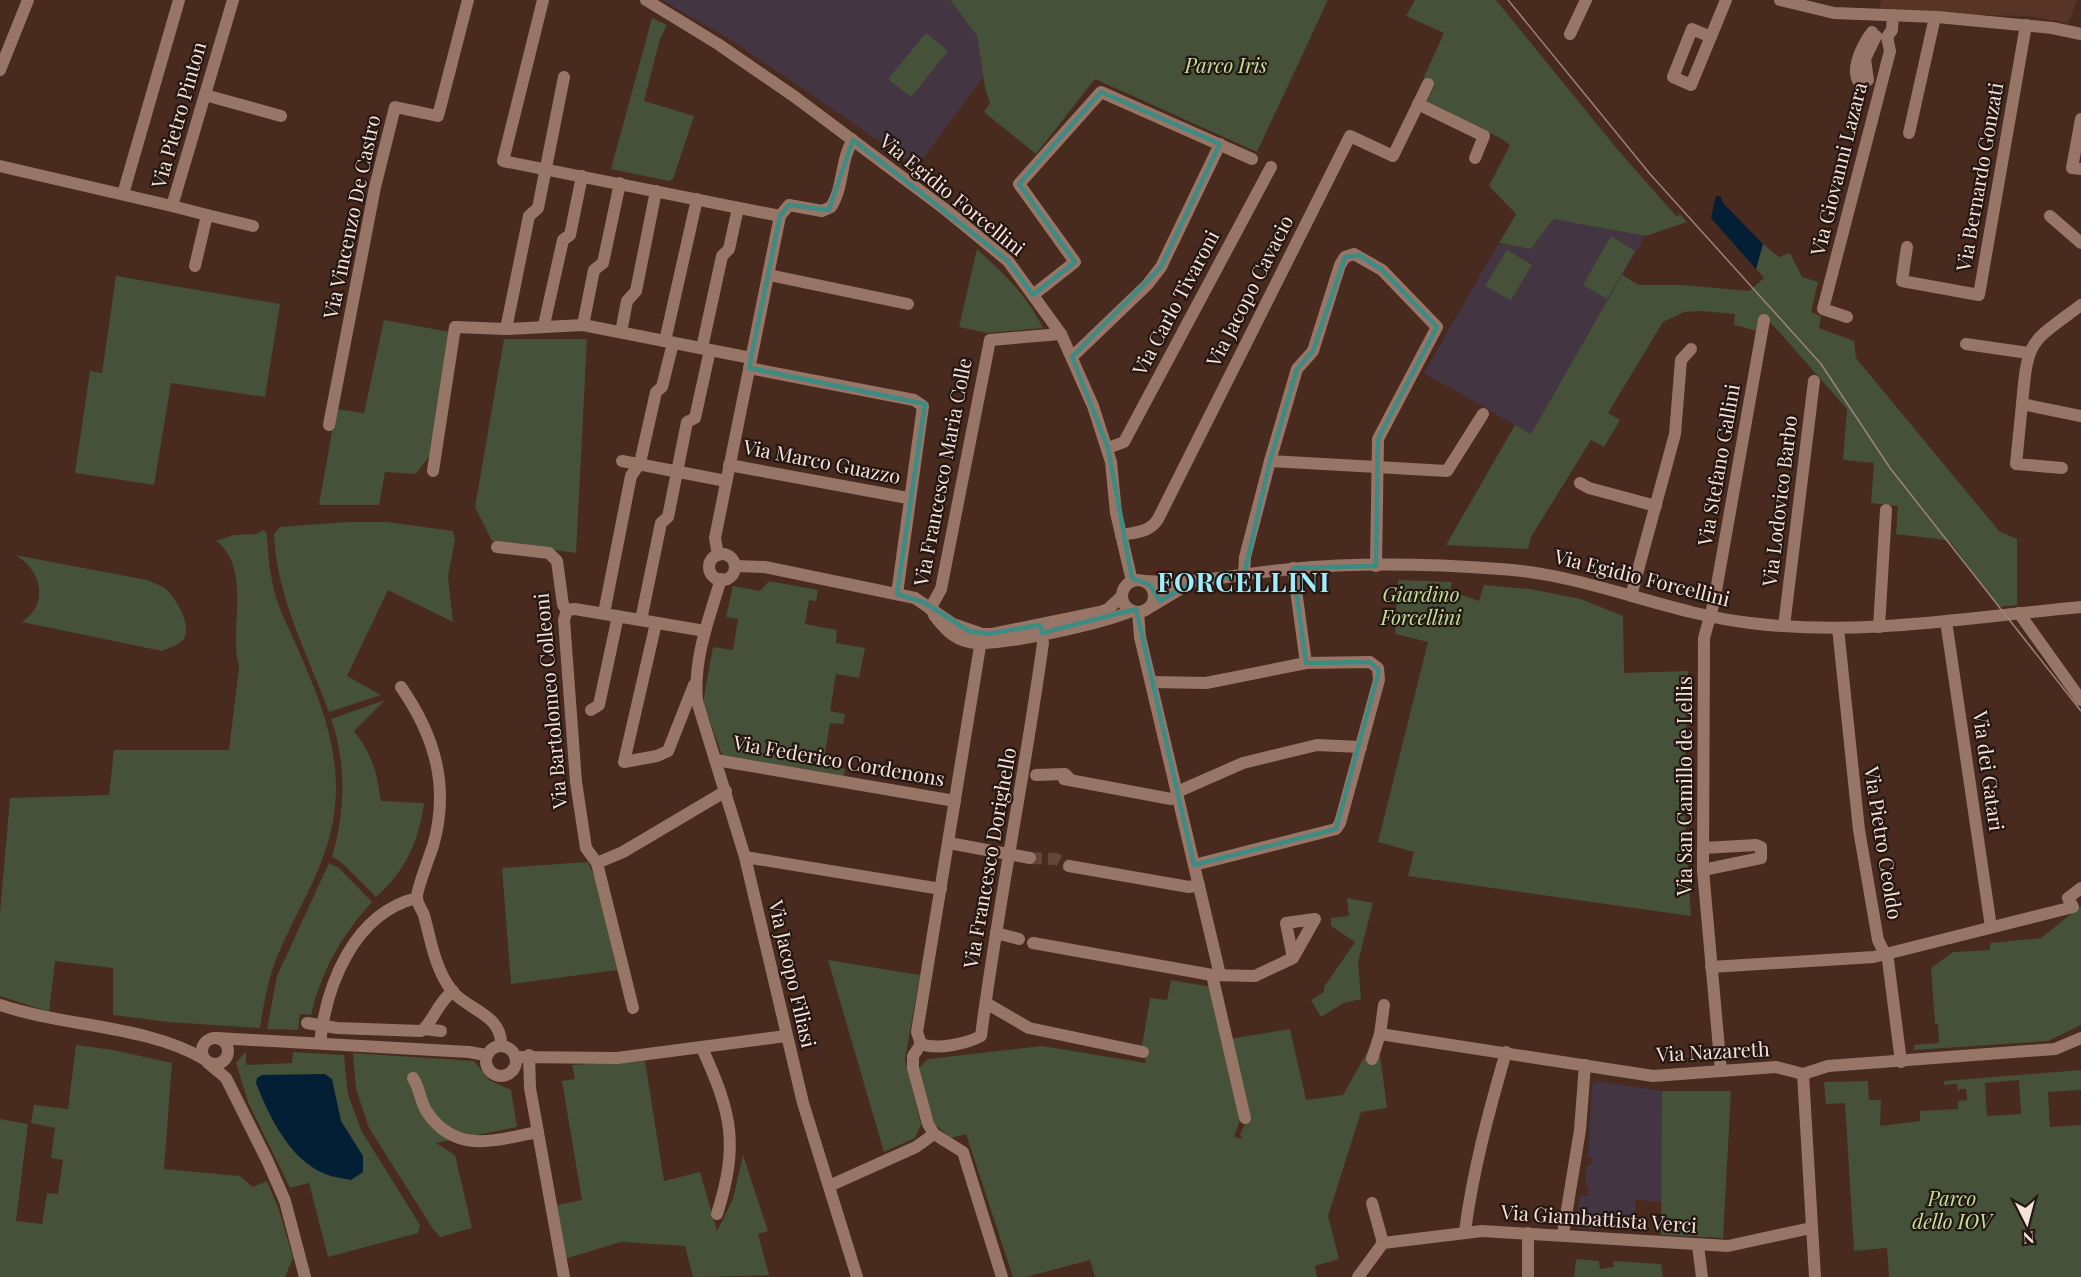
<svg xmlns="http://www.w3.org/2000/svg" width="2081" height="1277" viewBox="0 0 2081 1277" font-family="'Playfair Display',serif">
	<style>
		.built { fill: #583426 }
		.education { fill: #443542 }
		.green { fill: #455138; fill-rule: evenodd }
		.water { fill: #021f35 }
		.lines { fill: none; stroke-linecap: round; stroke-linejoin: round }
		.minor-tunnel { stroke: #62463a; stroke-width: 12; stroke-dasharray: 12 6; stroke-linecap: butt }
		.minor { stroke: #977567; stroke-width: 12 }
		.tram { stroke: #9c8379; stroke-width: 1.5 }
		.marked { fill: none; stroke: #3d8c84; stroke-width: 4.5; stroke-linejoin: round }
		.labels { text-anchor: middle; stroke-width: 4.5; stroke-linejoin: round; paint-order: stroke }
		.park-label { font-size: 20px; font-style: italic; fill: #c1e29d; stroke: #241712 }
		.street-label { font-size: 20px; fill: #f6e2da; stroke: #241712 }
		.district-label { font-size: 26px; font-weight: bold; letter-spacing: 1.5px; fill: #9fedfe; stroke: #241712 }
	</style>
	<rect width="100%" height="100%" fill="#482a1e"/>
	<polygon class="built" points="1882,0 2077,0 2068,23 2029,16 1878,13"/>
	<g class="education">
		<polygon points="662,0 950,0 977,36 983,77 917,167 728,38"/>
		<polygon points="1552,218 1645,236 1531,434 1424,373 1498,244 1530,248"/>
		<polygon points="1597,1081 1662,1091 1662,1202 1636,1200 1634,1224 1599,1221 1598,1230 1575,1228 1580,1195 1587,1196 1589,1187 1585,1186 1587,1164 1591,1165 1592,1158 1588,1157 1592,1085"/>
	</g>
	<g class="green">
		<polygon points="950,0 1328,0 1257,152 1095,79 1036,154 984,112 990,103 985,88 977,36"/>
		<polygon points="1415,0 1496,0 1618,150 1677,217 1680,214 1687,222 1646,236 1553,219 1531,249 1499,243 1516,214 1489,186 1510,145 1500,138 1426,102 1435,85 1423,79 1444,33 1406,16"/>
		<polygon points="652,18 667,25 660,39 644,101 694,116 673,179 669,181 611,169"/>
		<polygon points="926,33 948,51 911,97 888,79"/>
		<polygon points="1611,236 1635,251 1607,299 1583,285"/>
		<polygon points="1763,244 1779,257 1790,253 1802,277 1818,282 1811,312 1821,316 1819,328 1854,341 1856,358 1999,531 2017,539 2017,605 1998,607 1952,544 1945,540 1896,534 1898,506 1871,503 1874,463 1843,460 1847,409 1765,316 1761,332 1734,325 1735,314 1701,311 1684,312 1663,322 1608,413 1620,420 1604,447 1591,440 1531,537 1528,549 1446,545 1515,425 1531,434 1622,275 1639,285 1683,285 1749,291 1764,278 1756,269"/>
		<path d="M977,249C1003,273 1028,296 1043,328L987,333L959,327Z"/>
		<polygon points="1507,250 1532,265 1511,300 1485,286"/>
		<polygon points="116,276 280,304 265,397 171,383 154,485 75,473 90,371 102,373"/>
		<polygon points="384,320 450,332 430,455 416,474 385,472 379,505 319,505 336,409 364,413"/>
		<polygon points="504,339 587,339 576,553 492,541 475,507"/>
		<path d="M347,522H387L453,531L455,540L448,576L453,622L388,590L347,676L381,695L329,712C307,653 277,598 274,534L280,527Z"/>
		<path d="M264,530L267,534C268,555 270,576 276,597C281,614 290,630 297,647C317,692 337,741 336,791C335,855 301,900 277,957C268,979 264,1003 260,1028L168,1022L113,1015V968L55,961L49,1012L0,996V913L10,798L109,795L114,750H229L239,667C228,629 253,569 216,541L233,535L256,534Z"/>
		<path d="M15,555L147,580C153,583 160,585 165,588C175,597 194,627 183,640C179,645 168,648 162,651L22,622C50,604 41,569 15,555Z"/>
		<polygon points="1398,580 1452,582 1450,591 1479,601 1484,585 1530,589 1581,599 1623,616 1624,673 1688,671 1684,803 1691,916 1408,876 1414,852 1378,842 1428,642 1395,634"/>
		<polygon points="769,581 818,590 816,601 809,600 805,624 837,630 836,643 865,648 859,678 836,674 830,711 845,714 843,724 830,723 823,765 845,769 844,776 722,755 703,702 713,647 733,650 738,619 726,617 733,586 760,591"/>
		<path d="M385,700L354,731C372,754 377,772 381,801L424,803C419,841 405,872 376,897L340,861L332,857C345,812 347,764 331,719Z"/>
		<polygon points="588,862 599,887 617,970 511,984 502,868"/>
		<path d="M329,863L339,868L372,902C341,936 322,970 311,1015L300,1014L298,1030L267,1029L277,976Z"/>
		<polygon points="1347,898 1373,903 1358,962 1361,999 1344,1003 1321,1017 1311,1000 1324,992 1324,987 1355,942 1331,926 1331,918 1349,916"/>
		<polygon points="2081,906 2081,1025 2048,1041 1914,1050 1914,1045 1939,1043 1938,1024 1935,1024 1931,968 1953,952 1990,950 1990,943 2041,938"/>
		<polygon points="828,960 920,975 905,1059 921,1124 915,1138 884,1152"/>
		<polygon points="1171,980 1211,987 1241,1117 1234,1137 1243,1139 1240,1135 1248,1117 1229,1039 1290,1029 1306,1100 1343,1095 1370,1047 1379,1048 1387,1108 1361,1112 1328,1216 1339,1259 1315,1266 1317,1277 1095,1277 1090,1260 1026,1277 1013,1277 966,1134 951,1138 934,1124 919,1068 928,1059 1042,1046 1146,1063 1142,1046 1150,998 1167,1000"/>
		<polygon points="76,1045 113,1050 172,1063 164,1169 240,1176 253,1187 267,1181 279,1210 293,1258 285,1277 0,1277 0,1119 28,1124 16,1221 42,1224 47,1193 58,1194 63,1160 51,1158 55,1128 31,1123 34,1105 68,1109"/>
		<polygon points="246,1051 246,1065 292,1063 293,1052 344,1055 348,1094 361,1130 420,1225 418,1233 328,1257 309,1183 290,1188 248,1102 236,1063"/>
		<polygon points="353,1053 474,1061 489,1080 511,1090 517,1127 436,1143 455,1155 472,1228 440,1237 433,1229 369,1128 356,1089"/>
		<polygon points="645,1061 664,1181 700,1172 717,1231 733,1199 743,1155 768,1231 758,1234 769,1275 693,1277 685,1246 621,1242 564,1259 557,1205 582,1200 562,1081 575,1079 572,1065"/>
		<path d="M2081,1070V1090L2048,1092L2050,1127L2081,1125V1277H1889L1887,1248L1854,1251L1845,1103L1826,1104L1824,1082L1868,1081L1869,1100H1881L1880,1126L1920,1121V1111L1958,1109V1101L1967,1100L1966,1089H1960L1958,1093L1957,1084L1944,1085V1081ZM2019,1080L2021,1114L1987,1116L1985,1083Z"/>
		<polygon points="1662,1091 1731,1091 1723,1238 1661,1235"/>
		<polygon points="1576,1259 1599,1261 1600,1269 1614,1267 1613,1261 1661,1264 1663,1277 1574,1277"/>
	</g>
	<g class="water">
		<polygon points="1716,196 1721,197 1723,203 1763,244 1756,269 1711,218"/>
		<path d="M325,1074L332,1079L341,1121L363,1156V1172L351,1180C342,1178 331,1177 323,1173C289,1158 269,1116 256,1083L257,1078L262,1075Z"/>
	</g>
	<g class="lines">
		<polyline class="minor-tunnel" points="1030,858 1056,859 1069,866"/>
		<g class="minor">
			<polyline points="543,0 503,161 780,216"/>
			<polyline points="646,0 718,44 795,97 946,210 1008,261 1061,334 1093,406 1111,462 1116,513 1132,581"/>
			<polyline points="1780,0 1834,13 1937,17 2052,28 2081,34"/>
			<path d="M1872,32C1863,44 1850,69 1859,82L1864,83L1868,80L1865,59L1876,36"/>
			<polyline points="1570,34 1586,0"/>
			<polyline points="1711,37 1692,29 1673,77 1691,85 1726,0"/>
			<polyline points="1887,37 1892,30 1893,15"/>
			<polyline points="0,70 28,0"/>
			<polyline points="205,95 281,116"/>
			<polyline points="1418,104 1484,136 1475,158"/>
			<polyline points="2081,119 2072,168 2081,169"/>
			<polyline points="1909,133 1935,17"/>
			<polyline points="0,166 172,206"/>
			<polyline points="123,194 179,0"/>
			<polyline points="207,215 253,226"/>
			<polyline points="2050,216 2081,243"/>
			<polyline points="1907,247 1902,281 1979,295 2026,25"/>
			<polyline points="195,266 207,215 172,206 233,0"/>
			<polyline points="769,275 908,304"/>
			<polyline points="1033,295 1075,262 1019,184 1101,92 1252,159"/>
			<path d="M2081,305C2029,344 2028,338 2022,404L2081,416"/>
			<polyline points="1847,317 1823,309 1890,51 1887,37"/>
			<polyline points="544,325 563,240 570,235 582,176"/>
			<polyline points="583,325 594,270 603,263 620,183"/>
			<polyline points="506,329 529,216 538,208 564,77"/>
			<polyline points="621,332 627,301 636,291 656,191"/>
			<polyline points="665,341 697,199"/>
			<polyline points="1966,344 2028,353"/>
			<polyline points="702,348 722,256 729,249 738,208"/>
			<polyline points="1072,357 1147,285 1161,267 1220,144"/>
			<polyline points="749,368 914,400 923,406 897,594"/>
			<polyline points="2022,404 2016,464 2062,468"/>
			<polyline points="329,425 375,187 395,107 438,116 468,0"/>
			<polyline points="1108,448 1124,442 1271,167"/>
			<polyline points="622,461 726,481"/>
			<polyline points="1270,461 1447,471 1483,414"/>
			<polyline points="729,465 908,498"/>
			<polyline points="433,471 455,327 506,329 583,325 751,358"/>
			<polyline points="1580,483 1589,488 1656,506"/>
			<path d="M1121,535C1136,532 1149,533 1158,519L1350,136L1393,156L1428,84"/>
			<polyline points="497,547 549,553 557,561 563,605 567,610 564,620 576,782 586,848 597,863 623,852 726,791"/>
			<circle cx="722" cy="567" r="13"/>
			<path d="M718,555L715,538L780,216L789,205L822,211L831,207C844,187 840,160 853,140"/>
			<polyline points="735,566 765,567 915,598 953,624 982,634 992,634 1100,612 1108,609 1121,597"/>
			<polyline points="1293,568 1306,663"/>
			<polyline points="1244,575 1245,557 1270,461 1297,369 1313,351 1340,265 1345,257 1354,254 1382,270 1437,327 1378,439 1376,566"/>
			<path d="M721,579C709,618 693,660 697,701L745,857L803,1103L857,1277"/>
			<circle cx="1138" cy="596" r="16"/>
			<path d="M1145,581C1194,585 1243,573 1291,569C1360,562 1432,564 1500,569C1586,574 1665,613 1750,623C1861,637 1971,617 2081,607"/>
			<polyline points="1631,596 1675,434 1681,360 1691,349"/>
			<polyline points="1150,607 1192,582"/>
			<polyline points="930,609 941,589 990,340 1061,334"/>
			<polyline points="567,610 575,609 705,631"/>
			<polyline points="1138,612 1140,637 1220,975"/>
			<polyline points="604,613 631,476 640,463 656,392 662,387 673,343"/>
			<polyline points="2019,613 2081,700"/>
			<path d="M934,615C944,628 952,638 969,642C998,648 1102,623 1132,611"/>
			<polyline points="641,620 661,523 668,517 687,422 695,418 710,350"/>
			<polyline points="1946,621 1991,927"/>
			<polyline points="656,623 624,762 657,756 668,751 694,685"/>
			<polyline points="1784,626 1814,381"/>
			<polyline points="1879,627 1886,510"/>
			<polyline points="1838,628 1859,830 1878,940 1888,960 1901,1062"/>
			<polyline points="1152,682 1206,683 1306,663 1370,662 1378,668 1379,680 1340,823 1336,829 1194,865"/>
			<path d="M401,687C435,736 450,787 433,846C430,855 416,891 417,898C417,903 422,910 424,915C431,941 435,969 452,991C468,1010 503,1015 501,1046"/>
			<polyline points="591,710 599,705 618,616"/>
			<polyline points="716,760 955,801"/>
			<polyline points="1036,775 1065,774 1071,780"/>
			<polyline points="1064,779 1171,799 1178,797"/>
			<polyline points="1177,792 1243,763 1317,745 1361,747"/>
			<polyline points="949,843 1030,858"/>
			<polyline points="745,857 941,889"/>
			<polyline points="597,863 633,1008"/>
			<polyline points="1069,866 1189,887 1199,885"/>
			<polyline points="1703,870 1761,858 1761,847 1756,845 1703,848"/>
			<polyline points="996,933 1019,939"/>
			<polyline points="1033,943 1212,975 1255,976 1293,958 1315,919 1286,923 1293,958"/>
			<polyline points="1711,967 1874,957 2073,907 2068,898 2081,888"/>
			<polyline points="1212,975 1245,1118"/>
			<polyline points="986,1003 1029,1028 1143,1052"/>
			<path d="M0,1005C65,1027 146,1025 204,1059"/>
			<polyline points="1384,1005 1380,1034 1653,1076 1776,1067 1803,1074 1828,1066 2055,1049 2081,1038"/>
			<path d="M307,1023L337,1028L421,1031C433,1023 436,1004 453,991"/>
			<polyline points="424,1029 441,1031"/>
			<circle cx="215" cy="1051" r="13"/>
			<polyline points="217,1038 469,1052 486,1055"/>
			<path d="M320,1043C326,985 354,913 417,898"/>
			<path d="M921,1044C937,1050 966,1044 981,1036C998,904 1025,774 1043,643L1040,625"/>
			<polyline points="921,1044 917,1032 982,634"/>
			<polyline points="921,1044 913,1056 913,1068 928,1124 934,1134 963,1152 1002,1277"/>
			<circle cx="501" cy="1061" r="15"/>
			<path d="M702,1048C732,1114 739,1144 717,1214"/>
			<polyline points="529,1055 530,1088 564,1277"/>
			<polyline points="515,1057 617,1058 786,1036"/>
			<polyline points="1372,1059 1380,1034"/>
			<polyline points="208,1063 226,1078 268,1162 285,1201 305,1277"/>
			<polyline points="1721,1071 1703,870 1704,638 1714,602 1764,320"/>
			<polyline points="1803,1074 1815,1277"/>
			<path d="M413,1078C420,1088 420,1102 427,1112C457,1156 497,1139 538,1132"/>
			<polyline points="829,1186 916,1147 934,1134"/>
			<polyline points="1372,1203 1383,1243"/>
			<path d="M1465,1231C1473,1170 1489,1111 1506,1052"/>
			<polyline points="1563,1234 1580,1130 1585,1065"/>
			<polyline points="1698,1246 1702,1277"/>
			<polyline points="1358,1277 1383,1243 1482,1231 1728,1246 1811,1228"/>
			<polyline points="1528,1277 1528,1233"/>
		</g>
		<polyline class="tram" points="1508,0 1650,174 1821,364 1890,468 2081,711"/>
	</g>
	<path class="marked" d="M1101,92L1220,144L1161,267L1072,357L1108,448L1132,578L1150,585L1160,601L1193,582L1244,575L1270,461L1297,369L1313,351L1345,257L1359,255L1382,270L1437,327L1378,439L1376,566L1293,568L1306,663L1370,662L1379,671L1336,829L1194,865L1136,609L1042,633L1040,625L988,634L969,631L923,602L897,594L925,404L749,368L780,216L789,205L829,210L853,140L1008,261L1033,295L1075,262L1019,184Z"/>
	<g class="labels">
		<g class="park-label">
			<text x="1226" y="73">Parco Iris</text>
			<text x="1421" y="602">Giardino<tspan x="1421" dy="23">Forcellini</tspan></text>
			<text x="1952" y="1206">Parco<tspan x="1952" dy="23">dello IOV</tspan></text>
		</g>
		<g class="street-label">
			<text transform="translate(179 115) rotate(-74)" y="7">Via Pietro Pinton</text>
			<text transform="translate(1839 169) rotate(-76)" y="7">Via Giovanni Lazara</text>
			<text transform="translate(1980 177) rotate(-80)" y="7">Via Bernardo Gonzati</text>
			<text transform="translate(952 195) rotate(39)" y="7">Via Egidio Forcellini</text>
			<text transform="translate(352 217) rotate(-78)" y="7">Via Vincenzo De Castro</text>
			<text transform="translate(1250 291) rotate(-63)" y="7">Via Jacopo Cavacio</text>
			<text transform="translate(1176 303) rotate(-62)" y="7">Via Carlo Tivaroni</text>
			<text transform="translate(822 462) rotate(11)" y="7">Via Marco Guazzo</text>
			<text transform="translate(1719 465) rotate(-80)" y="7">Via Stefano Gallini</text>
			<text transform="translate(943 472) rotate(-79)" y="7">Via Francesco Maria Colle</text>
			<text transform="translate(1780 501) rotate(-83)" y="7">Via Lodovico Barbo</text>
			<text transform="translate(1642 578) rotate(14)" y="7">Via Egidio Forcellini</text>
			<text transform="translate(551 701) rotate(-95)" y="7">Via Bartolomeo Colleoni</text>
			<text transform="translate(839 761) rotate(10)" y="7">Via Federico Cordenons</text>
			<text transform="translate(1988 771) rotate(82)" y="7">Via dei Gatari</text>
			<text transform="translate(1685 786) rotate(-90)" y="7">Via San Camillo de Lellis</text>
			<text transform="translate(1883 843) rotate(81)" y="7">Via Pietro Ceoldo</text>
			<text transform="translate(990 858) rotate(-80)" y="7">Via Francesco Dorighello</text>
			<text transform="translate(792 974) rotate(77)" y="7">Via Jacopo Filiasi</text>
			<text transform="translate(1713 1052) rotate(-3)" y="7">Via Nazareth</text>
			<text transform="translate(1599 1219) rotate(4)" y="7">Via Giambattista Verci</text>
		</g>
		<g class="district-label">
			<text x="1244" y="592">FORCELLINI</text>
		</g>
	</g>
	<g transform="translate(2027 1223) rotate(174)" stroke="#241712" stroke-width="4.5" paint-order="stroke">
	<path d="M0-4.5L10 22L0 15L-10 22Z" fill="#f6e2da"/>
	<text y="-9" font-size="16" font-weight="bold" text-anchor="middle" fill="#f6e2da">N</text>
	</g>
</svg>
